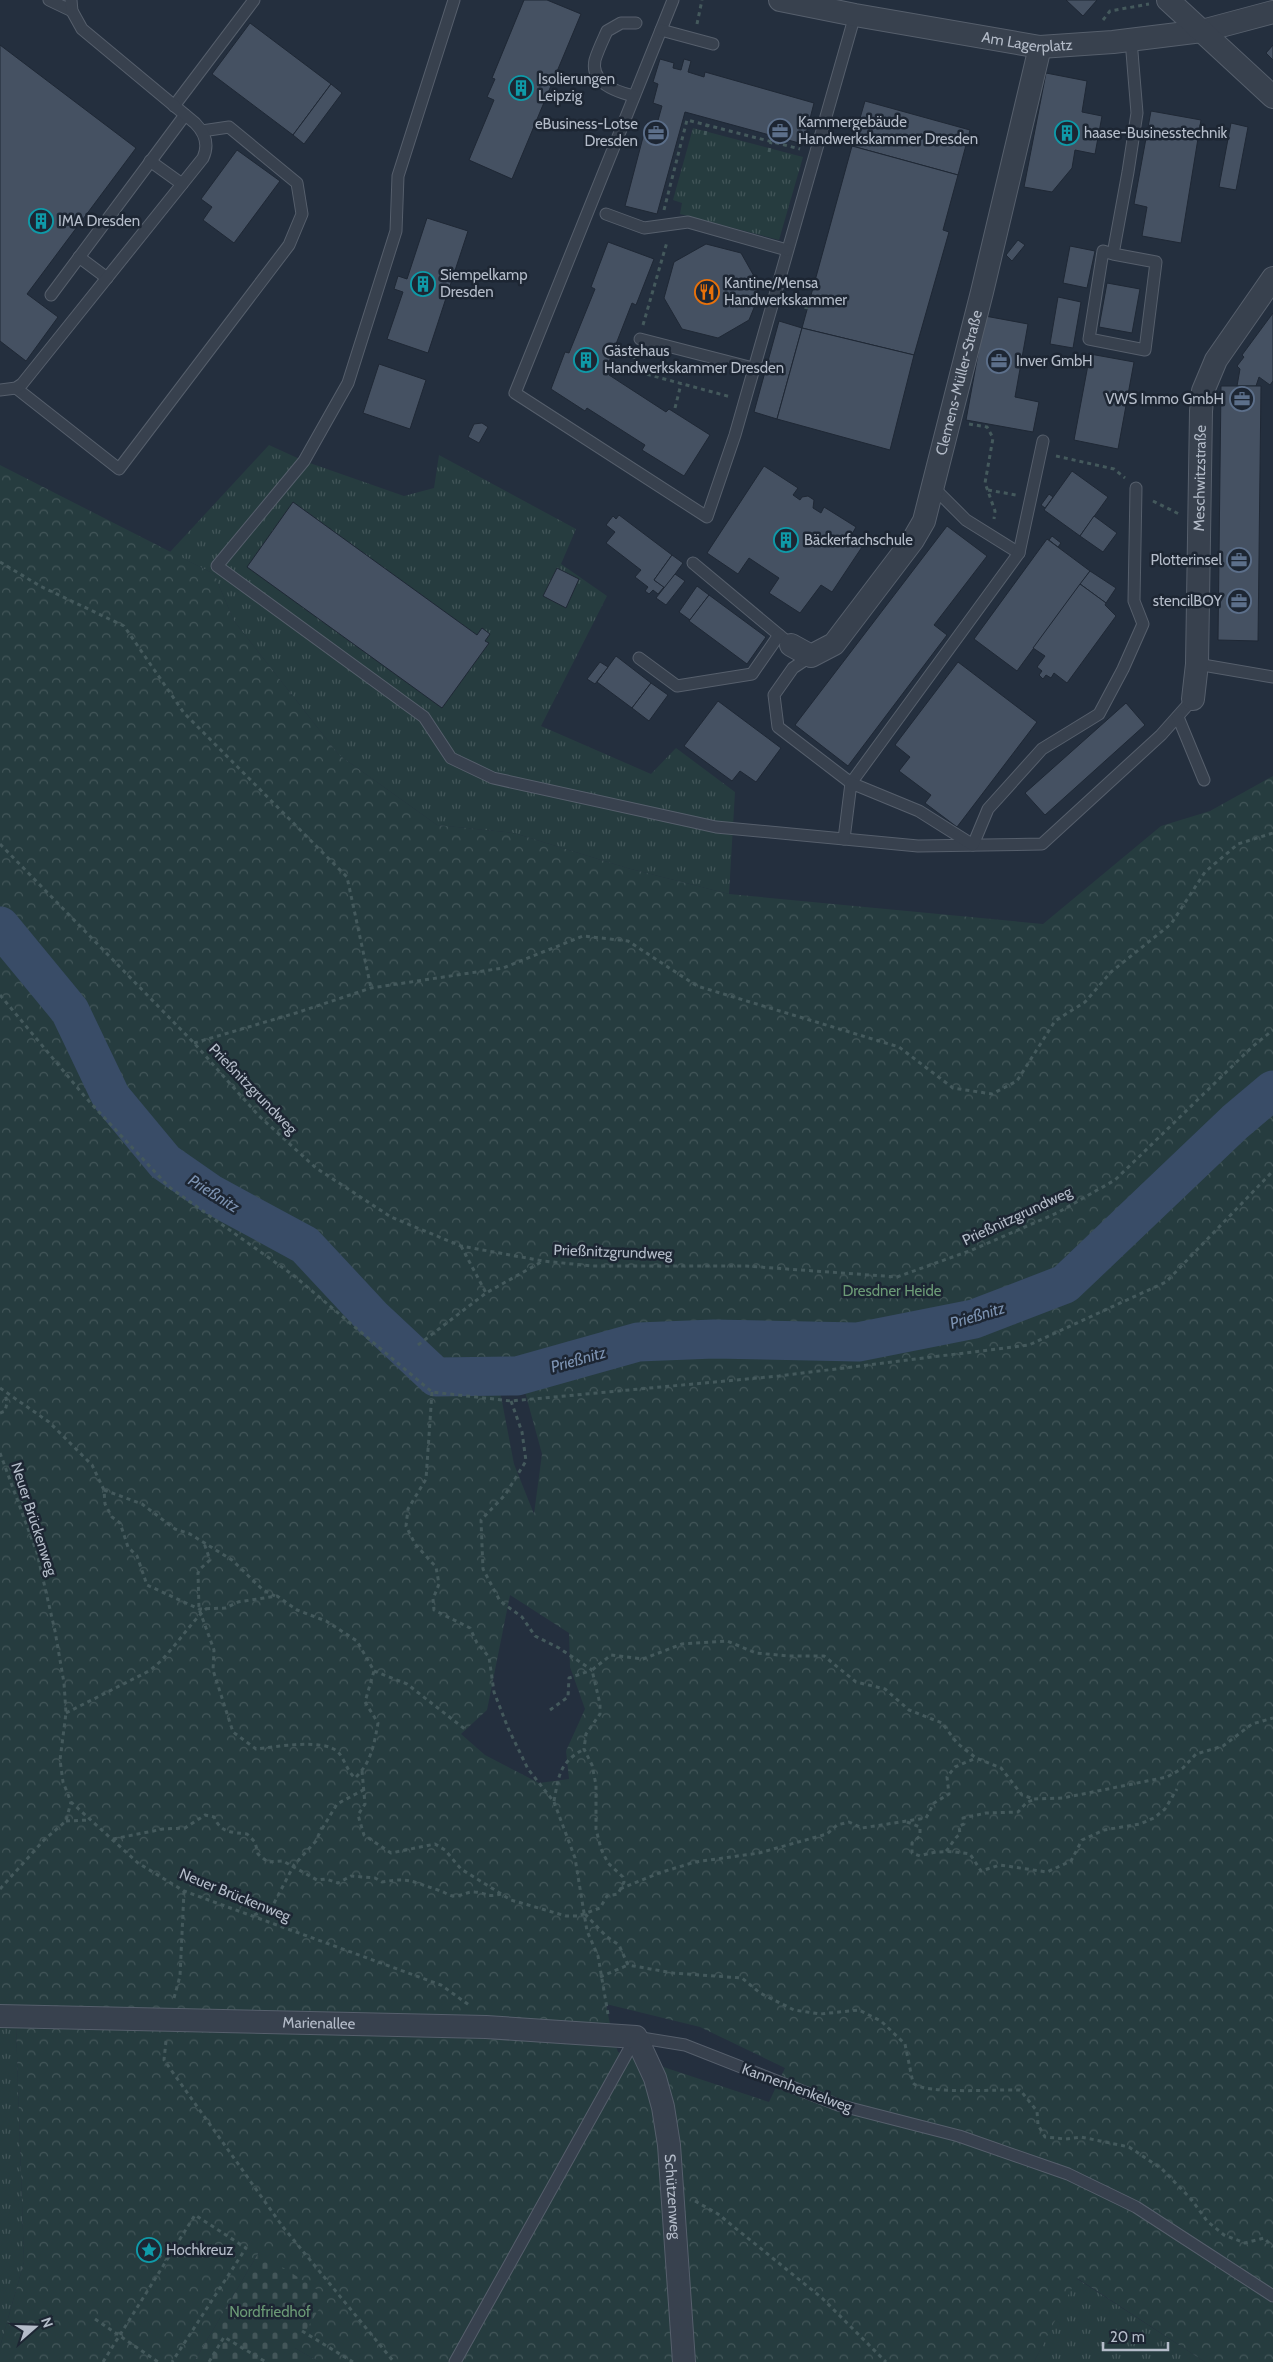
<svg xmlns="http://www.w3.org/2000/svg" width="1273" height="2362" viewBox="0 0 1273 2362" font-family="Cabin,sans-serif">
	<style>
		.grass { fill: url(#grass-tufts) }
		.forest { fill: url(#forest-crowns); fill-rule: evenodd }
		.cemetery { fill: url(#cemetery-stones) }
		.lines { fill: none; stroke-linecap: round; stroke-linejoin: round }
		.river { stroke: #394c67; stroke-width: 39 }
		.building { fill: #455162; stroke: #1f2835 }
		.service-casing { stroke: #565f6c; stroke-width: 13 }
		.minor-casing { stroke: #565f6c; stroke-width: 24 }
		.path { stroke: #44595c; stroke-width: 3; stroke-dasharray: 4 4; stroke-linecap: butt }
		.service { stroke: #38414e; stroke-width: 11 }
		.minor { stroke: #38414e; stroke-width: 22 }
		.labels { text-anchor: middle; stroke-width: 5; stroke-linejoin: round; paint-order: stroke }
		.street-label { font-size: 15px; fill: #b4bcc9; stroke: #1d2633 }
		.poi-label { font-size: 15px; fill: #b4bcc9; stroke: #1d2633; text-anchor: start }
		.park-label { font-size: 15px; fill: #6b9a76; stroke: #1d2633 }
		.water-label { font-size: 16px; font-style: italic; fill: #7c92b1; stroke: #1d2633 }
	</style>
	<defs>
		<pattern id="grass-tufts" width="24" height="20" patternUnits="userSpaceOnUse" patternTransform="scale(1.25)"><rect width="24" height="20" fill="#263c3f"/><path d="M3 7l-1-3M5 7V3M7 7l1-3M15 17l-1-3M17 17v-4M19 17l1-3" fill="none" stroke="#435659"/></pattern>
		<pattern id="forest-crowns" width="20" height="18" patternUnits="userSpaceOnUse" patternTransform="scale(1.25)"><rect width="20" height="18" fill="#263c3f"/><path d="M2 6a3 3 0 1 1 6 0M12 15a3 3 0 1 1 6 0" fill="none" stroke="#435659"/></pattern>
		<pattern id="cemetery-stones" width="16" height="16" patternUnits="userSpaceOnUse" patternTransform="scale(1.25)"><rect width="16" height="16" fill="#263c3f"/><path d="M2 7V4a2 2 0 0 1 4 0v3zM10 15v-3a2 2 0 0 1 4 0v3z" fill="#435659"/></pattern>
	</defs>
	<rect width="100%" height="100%" fill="#242f3e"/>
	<g class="grass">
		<polygon points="693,128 803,157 779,240 680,214 682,203 673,200"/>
		<polygon points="269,445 304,461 404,496 434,488 439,455 576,529 561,564 607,596 541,726 651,774 676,748 735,792 729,894 627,868 514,833 437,825 339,755 234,621 214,574 170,552"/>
		<polygon points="0,2026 16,2026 24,2262 0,2347"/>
		<polygon points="1076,2278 1205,2362 1034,2362"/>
	</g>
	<path class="forest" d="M0,465L214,574L234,621L339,755L437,825L514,833L627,868L729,894L1043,924L1161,826L1210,811L1273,776V2362H1205L1077,2278L1034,2362H319L295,2348L259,2252L194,2362H0V2347L24,2262L16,2026H0ZM500,1391L525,1392L542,1454L534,1514L514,1464ZM510,1595L569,1633L570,1667L585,1709L566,1751L569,1779L539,1783L485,1755L461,1734L487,1710ZM606,2004L700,2027L785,2068L769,2102L618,2052L612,2034Z"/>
	<polygon class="cemetery" points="259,2252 327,2296 295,2348 319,2362 194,2362"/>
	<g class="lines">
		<polyline class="river" points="0,926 70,1011 111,1097 165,1162 211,1194 305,1245 373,1318 436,1377 517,1376 638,1342 714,1339 858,1342 974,1319 1065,1284 1235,1122 1273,1090"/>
	</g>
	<g class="building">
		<polygon points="524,0 547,0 581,14 512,179 469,160 494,100 487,97 495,79 492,78"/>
		<polygon points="1066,0 1097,0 1083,16"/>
		<polygon points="250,23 331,84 293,135 212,74"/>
		<polygon points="0,45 136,148 27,294 58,317 26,361 0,341"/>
		<polygon points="1273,45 1273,60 1266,53"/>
		<polygon points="660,59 674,63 673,68 681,70 684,59 691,61 688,72 704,77 705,72 814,103 805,138 800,137 799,143 685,112 657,214 625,206 647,122 657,124 662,106 653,103 658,84 653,82"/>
		<polygon points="1046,73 1087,81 1082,112 1102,116 1095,154 1075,150 1072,168 1052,192 1024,187"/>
		<polygon points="331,84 342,93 304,144 293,135"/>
		<polygon points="865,101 970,130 958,175 852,146"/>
		<polygon points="1151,111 1201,120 1181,243 1142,236 1147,207 1134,204"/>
		<polygon points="1231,123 1248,127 1236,190 1219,187"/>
		<polygon points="852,146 958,175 943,230 949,232 914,355 802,328"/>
		<polygon points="237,150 280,181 234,243 203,220 212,207 201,199"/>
		<polygon points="427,218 468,231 428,353 387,339 403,292 394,289 398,276 407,279"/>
		<polygon points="1018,240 1025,245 1012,261 1006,255"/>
		<polygon points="608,242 654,259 636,305 632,303 607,367 612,370 609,375 666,412 669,409 710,435 684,476 642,450 645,445 587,408 585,411 551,389 565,352 569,353 595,289 591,287"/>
		<polygon points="706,244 741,253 759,285 755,297 758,298 749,320 718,338 682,329 664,298 674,262"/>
		<polygon points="1070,246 1095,251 1087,288 1063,283"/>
		<polygon points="1107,283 1140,289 1132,333 1099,327"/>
		<polygon points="1058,297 1081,302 1073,348 1050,344"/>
		<polygon points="1273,313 1273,381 1270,385 1259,377 1256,386 1237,386 1240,369 1237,366 1244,357 1242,355"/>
		<polygon points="985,316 1028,324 1015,397 1039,402 1033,432 966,420"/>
		<polygon points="779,321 802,328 777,419 754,412"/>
		<polygon points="802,328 914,355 890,450 777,419"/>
		<polygon points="1090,354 1134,362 1118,449 1074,440"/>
		<polygon points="379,364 426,380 410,429 363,413"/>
		<polygon points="1221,386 1261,386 1258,641 1218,640"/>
		<polygon points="482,423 488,427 479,443 468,437 474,424"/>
		<polygon points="764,466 798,488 793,495 800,500 802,497 808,496 814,500 813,508 821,513 824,507 856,527 851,536 864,544 832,592 821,585 800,613 769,593 779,578 749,558 738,574 707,553"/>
		<polygon points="1072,471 1108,497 1080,536 1044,510"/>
		<polygon points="1049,494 1053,497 1045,508 1041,505"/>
		<polygon points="293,502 477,635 482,628 490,634 485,641 489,643 442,708 247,567"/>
		<polygon points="619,515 672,555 654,580 664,587 658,594 653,590 649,594 645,591 648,587 635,577 641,570 606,543 615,532 606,525 613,516 616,519"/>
		<polygon points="1094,516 1117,533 1103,552 1080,536"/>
		<polygon points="947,526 987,556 934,625 947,635 848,766 795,725"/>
		<polygon points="1052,536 1061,543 1058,547 1049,540"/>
		<polygon points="1047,539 1090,571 1017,671 974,639"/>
		<polygon points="672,555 683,563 665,588 654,580"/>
		<polygon points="557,568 579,579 566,608 543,596"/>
		<polygon points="1090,571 1116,588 1106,603 1080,584"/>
		<polygon points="675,574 685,581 666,605 656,598"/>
		<polygon points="1080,584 1106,603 1105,605 1116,616 1067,683 1054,673 1051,678 1046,675 1043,679 1039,675 1042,671 1037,667 1045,656 1033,648"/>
		<polygon points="697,586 709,595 690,620 679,612"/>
		<polygon points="709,595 766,637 747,664 689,621"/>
		<polygon points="616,656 651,683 632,708 597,682"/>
		<polygon points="600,662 608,667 595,684 587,679"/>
		<polygon points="958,662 1037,722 957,827 925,803 931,795 899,771 910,757 895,745"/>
		<polygon points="651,683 668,695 649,721 632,708"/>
		<polygon points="718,701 781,748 756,782 740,771 732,781 684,746"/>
		<polygon points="1126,703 1145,725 1045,815 1025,793"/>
	</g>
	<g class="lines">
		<defs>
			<g id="service">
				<polyline points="49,0 72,11"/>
				<polyline points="454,0 398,176 396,231 348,383 304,461 217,566 424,717 451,758 493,778 716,827 918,846 1042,844 1161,735 1193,699"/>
				<polyline points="673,0 515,393 707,517 735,435 855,15"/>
				<polyline points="661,30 713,44"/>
				<path d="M634,96C617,92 590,83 595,60C598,50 603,40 607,31L621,23H636"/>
				<polyline points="174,106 254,0"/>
				<polyline points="150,161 182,184"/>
				<polyline points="606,214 644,228 688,222 787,250"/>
				<polyline points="1113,254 1103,251 1089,339 1145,350 1156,262 1113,254 1128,172 1137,113 1131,40"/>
				<polyline points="79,257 107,278"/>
				<polyline points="51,295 185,115"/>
				<polyline points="640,339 753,368"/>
				<polyline points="16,388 119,469 289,245 302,214 297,183 229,127 202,131"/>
				<path d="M0,390L16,388L22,384L203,158C209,145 205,133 195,123L82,29L72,11L71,0"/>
				<polyline points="932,486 966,520 1019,553"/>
				<polyline points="693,563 784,639"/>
				<polyline points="811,656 793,668 774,695 778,727 851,783 1019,553 1043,441"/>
				<polyline points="639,658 677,686 752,674 779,635"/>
				<polyline points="1197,664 1273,677"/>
				<polyline points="1178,717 1204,780"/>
				<polyline points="844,839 851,783 919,811 973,845 988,809 1042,749 1099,714 1123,669 1143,624 1134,601 1136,488"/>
				<polyline points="455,2362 636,2037 685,2045 838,2105 959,2136 1068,2174 1136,2207 1273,2296"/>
			</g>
			<g id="minor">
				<path id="s1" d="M780,0L855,15L1040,47L1113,42L1202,31L1273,12"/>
				<polyline points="1168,0 1273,97"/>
				<path id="s2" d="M791,645L811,656L834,644L913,540L924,521L982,292L1040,47"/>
				<path id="s3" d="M1193,699L1197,664L1201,411L1203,391L1216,360L1273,278"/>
				<path id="s4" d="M0,2016L486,2027L636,2037L655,2078L663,2107L669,2145L684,2362"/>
			</g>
		</defs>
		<use href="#service" class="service-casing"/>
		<use href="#minor" class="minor-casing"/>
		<g class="path">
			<polyline points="1103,20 1110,11 1149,4"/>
			<polyline points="697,24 702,0"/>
			<polyline points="705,135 707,125"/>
			<polyline points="837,136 854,140"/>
			<polyline points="769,152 771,142"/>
			<polyline points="664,210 687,120 800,149"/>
			<polyline points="789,303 808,308"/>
			<polyline points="643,325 667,242"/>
			<polyline points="635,355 631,370 731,397"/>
			<polyline points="610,363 631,370"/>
			<polyline points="675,408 681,384"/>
			<polyline points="969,424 987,427 993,438 985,483 995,511 994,519"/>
			<polyline points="1056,456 1114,469 1125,478"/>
			<polyline points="988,490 1016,495"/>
			<polyline points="1153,501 1179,514"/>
			<polyline points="0,562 40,586 124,626 184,713 347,877 371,988"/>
			<polyline points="0,844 194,1043 258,1115 316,1168 391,1217 461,1246 543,1261 592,1266 746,1266 897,1277 972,1250 1057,1213 1115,1180 1252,1047 1273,1030"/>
			<polyline points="0,995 86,1098 169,1187 293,1275 432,1392 511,1401 779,1376 1029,1345 1166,1282 1273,1171"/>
			<polyline points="194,1043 296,1013 371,988 503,968 583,936 628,941 697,986 899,1047 953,1088 992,1094 1017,1081 1055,1021 1085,1002 1111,972 1171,924 1205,872 1238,844 1273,833"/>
			<polyline points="461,1246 486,1293"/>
			<polyline points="418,1345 486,1293 543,1261"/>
			<path d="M0,1388L49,1422L92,1465L104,1490L105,1504L112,1517L120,1523L128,1547L137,1556L147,1585L199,1609L226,1608L238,1602L277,1596L297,1610L326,1621L357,1641L374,1671L365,1702L378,1723C374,1745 371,1763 355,1778C347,1771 344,1758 338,1752C324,1738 274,1747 256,1749L233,1732L213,1670L214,1650L199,1609L198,1573L200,1569L210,1560L204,1543"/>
			<polyline points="432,1392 426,1479 408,1509 406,1526 415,1544 436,1567 439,1584 433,1599 434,1610 470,1628 477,1643 489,1657 494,1692 508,1728 528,1769 554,1802 575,1858 587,1931 598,1956 608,2014"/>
			<polyline points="511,1401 522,1432 526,1461 505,1495 481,1520 483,1569 500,1601 522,1617 535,1636 559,1648 592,1670"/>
			<polyline points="0,1413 5,1411 7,1403 5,1393"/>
			<polyline points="0,1453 37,1553 55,1631 64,1683 66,1713 60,1760 63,1782 71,1802 138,1863 184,1891 441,1985 469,2005"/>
			<polyline points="104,1490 142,1504 175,1529 190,1534 232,1560 263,1590 275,1596"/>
			<polyline points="374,1671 407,1684 466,1730"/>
			<polyline points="550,1710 568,1697 569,1678 592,1670"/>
			<path d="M66,1713L149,1671C172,1654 186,1627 207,1608"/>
			<polyline points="362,1771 365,1804 358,1815 364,1835 391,1853 435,1844 445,1850 461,1869 511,1900 566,1916 578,1916 600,1908 607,1896 618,1894 624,1882 623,1877 608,1863 601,1849 596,1829 596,1785 592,1765 584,1749 586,1734 600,1714 600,1704 592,1670 611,1655 643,1659 682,1644 727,1641 756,1653 789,1656 824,1656 856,1682 885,1689 909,1710 942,1723 957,1743 976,1758 1001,1768 1022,1795 1034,1799 1063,1798 1167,1777 1183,1768 1196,1754 1223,1746 1252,1724 1273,1718"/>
			<path d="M554,1801C559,1775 559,1763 584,1749"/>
			<polyline points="66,1821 90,1820"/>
			<path d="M907,1822L920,1827V1836L912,1843V1853L920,1856C937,1850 953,1851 970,1854L981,1871L1000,1865L1047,1872L1071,1861L1082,1840L1104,1830L1140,1824L1154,1818L1165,1809L1177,1789"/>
			<polyline points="322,1829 337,1804 365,1789"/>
			<path d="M113,1839L163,1829L185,1828L205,1815L214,1817C221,1833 231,1832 247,1834L255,1842L258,1854L264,1859L268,1862L283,1861L317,1880L326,1879L338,1883L351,1876L375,1878L382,1882C411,1877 412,1882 438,1890C443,1891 447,1895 453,1896C461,1897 467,1891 475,1892C488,1893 486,1898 501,1894"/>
			<path d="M946,1851C951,1846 954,1838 960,1834L959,1826L964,1824L963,1818L986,1813L1018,1812L1027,1802L1033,1800"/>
			<polyline points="0,1889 44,1840 66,1821 71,1802"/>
			<polyline points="620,1889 659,1873 695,1862 759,1853 827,1834 837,1825 849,1822 862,1828 926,1818 934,1803 949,1794 947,1777 955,1767 976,1758"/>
			<path d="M585,1914L606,1936L619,1945L628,1965L673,1973L742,1978L760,1993L794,2010L820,2014L859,2010L881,2021L905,2044L913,2083C924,2095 1000,2089 1020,2090L1037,2111L1038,2125L1045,2137L1066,2139L1081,2137L1129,2147L1162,2169L1191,2199L1207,2221L1224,2235L1245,2243L1264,2238L1273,2247"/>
			<polyline points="254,1915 272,1907 294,1865 316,1841 322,1827"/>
			<polyline points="600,1977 628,1965"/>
			<polyline points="174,1998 180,1976 184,1891"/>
			<polyline points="166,2041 164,2060 283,2227 394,2362"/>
			<polyline points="695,2201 718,2214 822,2298 886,2362"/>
			<polyline points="158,2255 166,2260"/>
			<polyline points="95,2319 158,2362"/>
			<polyline points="302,2331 353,2362"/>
			<polyline points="103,2362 195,2215 246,2248 172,2362"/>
			<polyline points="209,2362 224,2337 266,2362"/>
		</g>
		<use href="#service" class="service"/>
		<use href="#minor" class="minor"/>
	</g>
	<defs>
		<symbol id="building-ring" viewBox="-11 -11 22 22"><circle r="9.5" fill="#1d2633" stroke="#0f9aa8" stroke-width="1.5"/><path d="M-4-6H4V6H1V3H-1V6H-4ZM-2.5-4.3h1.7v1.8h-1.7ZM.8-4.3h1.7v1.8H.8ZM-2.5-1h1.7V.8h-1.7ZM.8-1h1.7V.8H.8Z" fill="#0f9aa8"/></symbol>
		<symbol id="office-ring" viewBox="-11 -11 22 22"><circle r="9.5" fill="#1d2633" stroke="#5c6f8a" stroke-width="1.5"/><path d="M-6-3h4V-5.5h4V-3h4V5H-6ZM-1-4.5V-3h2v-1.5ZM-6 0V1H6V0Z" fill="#5c6f8a"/></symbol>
		<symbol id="restaurant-ring" viewBox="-11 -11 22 22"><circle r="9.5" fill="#1d2633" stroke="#e8710a" stroke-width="1.5"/><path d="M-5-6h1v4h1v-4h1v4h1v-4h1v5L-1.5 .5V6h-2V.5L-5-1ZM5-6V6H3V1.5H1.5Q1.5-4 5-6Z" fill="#e8710a"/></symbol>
		<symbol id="sight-ring" viewBox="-11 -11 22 22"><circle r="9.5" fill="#1d2633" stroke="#0f9aa8" stroke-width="1.5"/><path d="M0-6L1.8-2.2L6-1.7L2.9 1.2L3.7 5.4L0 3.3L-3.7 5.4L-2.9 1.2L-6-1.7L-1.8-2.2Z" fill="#0f9aa8"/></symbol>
	</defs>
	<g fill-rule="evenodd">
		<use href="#building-ring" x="507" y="74" width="28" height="28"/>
		<use href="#office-ring" x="766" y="117" width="28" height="28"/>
		<use href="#office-ring" x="642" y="119" width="28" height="28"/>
		<use href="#building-ring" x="1053" y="119" width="28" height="28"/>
		<use href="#building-ring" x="27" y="207" width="28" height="28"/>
		<use href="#building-ring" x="409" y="270" width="28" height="28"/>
		<use href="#restaurant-ring" x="693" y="278" width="28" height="28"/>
		<use href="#building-ring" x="572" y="346" width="28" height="28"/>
		<use href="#office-ring" x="985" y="347" width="28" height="28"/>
		<use href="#office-ring" x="1228" y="385" width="28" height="28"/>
		<use href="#building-ring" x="772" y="526" width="28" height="28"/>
		<use href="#office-ring" x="1225" y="546" width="28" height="28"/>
		<use href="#office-ring" x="1225" y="587" width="28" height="28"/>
		<use href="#sight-ring" x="135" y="2236" width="28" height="28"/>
	</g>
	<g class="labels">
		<g class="street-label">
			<text dy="5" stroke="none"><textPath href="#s1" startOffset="251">Am Lagerplatz</textPath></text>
			<text dy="5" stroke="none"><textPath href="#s2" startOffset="344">Clemens-Müller-Straße</textPath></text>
			<text dy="5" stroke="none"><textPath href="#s3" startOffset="221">Meschwitzstraße</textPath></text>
			<text transform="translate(253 1089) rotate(46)" y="5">Prießnitzgrundweg</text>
			<text transform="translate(1017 1216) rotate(-25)" y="5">Prießnitzgrundweg</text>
			<text transform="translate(613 1252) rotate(2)" y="5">Prießnitzgrundweg</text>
			<text transform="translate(34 1519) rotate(72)" y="5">Neuer Brückenweg</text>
			<text transform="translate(235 1895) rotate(22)" y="5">Neuer Brückenweg</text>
			<text dy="5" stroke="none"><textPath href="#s4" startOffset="319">Marienallee</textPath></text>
			<text transform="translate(797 2088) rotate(20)" y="5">Kannenhenkelweg</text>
			<text dy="5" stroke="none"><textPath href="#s4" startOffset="802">Schützenweg</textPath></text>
		</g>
		<g class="poi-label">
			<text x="538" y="84">Isolierungen<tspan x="538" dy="17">Leipzig</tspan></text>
			<text x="798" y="127">Kammergebäude<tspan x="798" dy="17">Handwerkskammer Dresden</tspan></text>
			<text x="638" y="129" text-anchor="end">eBusiness-Lotse<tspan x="638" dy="17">Dresden</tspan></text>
			<text x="1084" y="138">haase-Businesstechnik</text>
			<text x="58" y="226">IMA Dresden</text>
			<text x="440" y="280">Siempelkamp<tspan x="440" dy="17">Dresden</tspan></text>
			<text x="724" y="288">Kantine/Mensa<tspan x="724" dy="17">Handwerkskammer</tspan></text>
			<text x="604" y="356">Gästehaus<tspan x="604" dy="17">Handwerkskammer Dresden</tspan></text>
			<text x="1016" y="366">Inver GmbH</text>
			<text x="1224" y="404" text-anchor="end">VWS Immo GmbH</text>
			<text x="804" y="545">Bäckerfachschule</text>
			<text x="1222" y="565" text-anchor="end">Plotterinsel</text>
			<text x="1222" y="606" text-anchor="end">stencilBOY</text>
			<text x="166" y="2255">Hochkreuz</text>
		</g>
		<g class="park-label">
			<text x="892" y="1296">Dresdner Heide</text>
			<text x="270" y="2317">Nordfriedhof</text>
		</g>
		<g class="water-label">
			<text transform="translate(214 1193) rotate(32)" y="6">Prießnitz</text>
			<text transform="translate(977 1315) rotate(-17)" y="6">Prießnitz</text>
			<text transform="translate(578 1359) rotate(-16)" y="6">Prießnitz</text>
		</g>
	</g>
	<g transform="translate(35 2327) rotate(70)" stroke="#1d2633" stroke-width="4" paint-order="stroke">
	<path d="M0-4L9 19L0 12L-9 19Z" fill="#b4bcc9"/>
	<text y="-8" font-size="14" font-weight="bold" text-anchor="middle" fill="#b4bcc9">N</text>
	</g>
	<path d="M1103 2342v8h65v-8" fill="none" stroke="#b4bcc9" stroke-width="2.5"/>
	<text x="1110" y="2342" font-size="15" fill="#b4bcc9" stroke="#1d2633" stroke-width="4" paint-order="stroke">20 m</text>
</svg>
